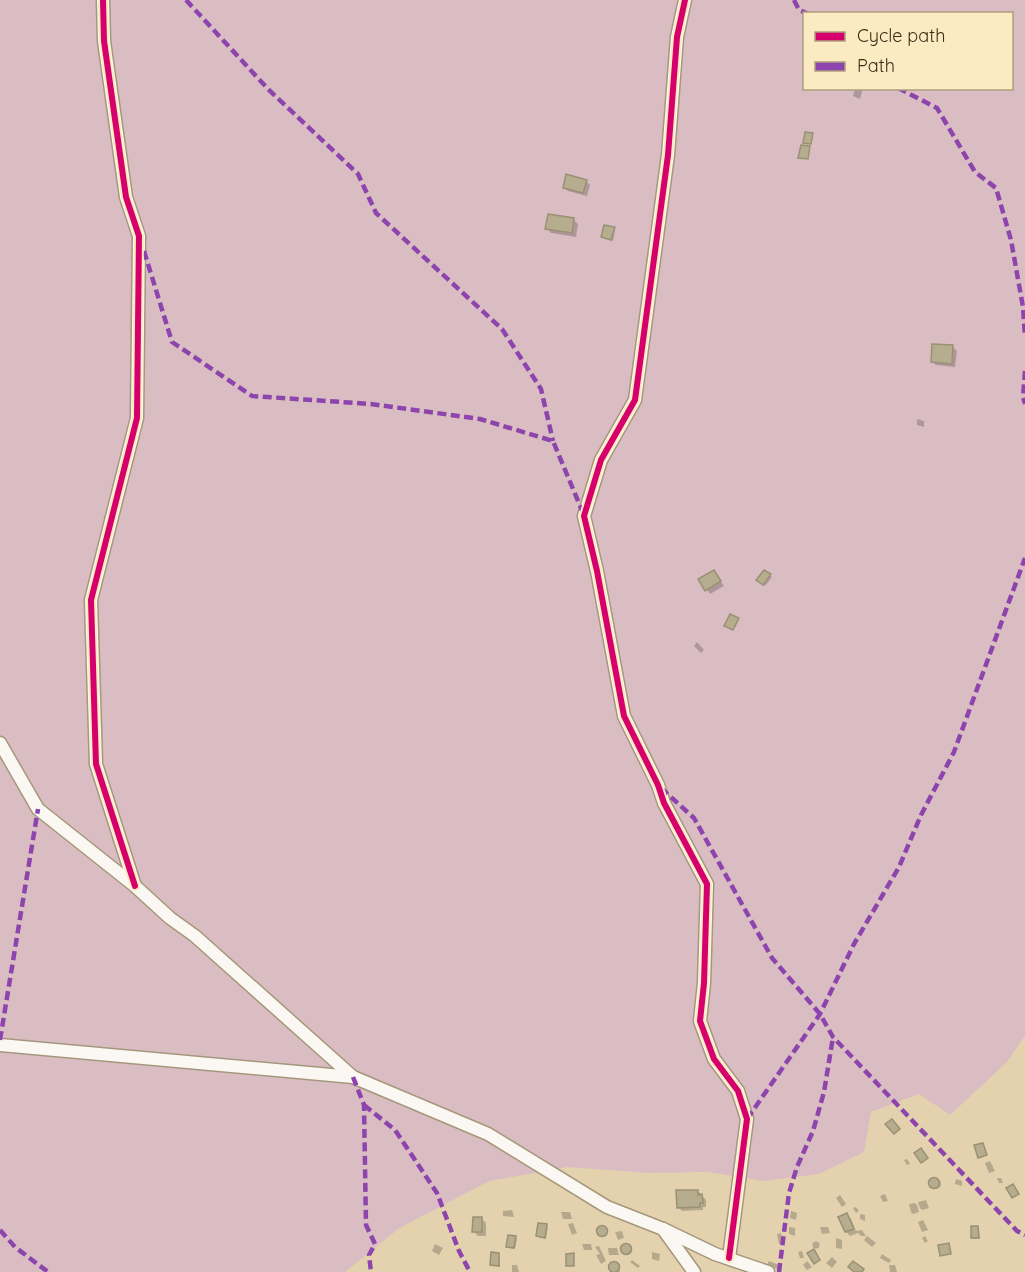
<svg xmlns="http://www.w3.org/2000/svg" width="1025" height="1272" viewBox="0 0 1025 1272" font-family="Quicksand,sans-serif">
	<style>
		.green { fill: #dabdc3; fill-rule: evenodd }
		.shadow { fill: #0003 }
		.building { fill: #b6ad8e; stroke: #9a9174; stroke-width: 1.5 }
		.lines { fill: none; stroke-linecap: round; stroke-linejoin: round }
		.minor-casing { stroke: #a5977b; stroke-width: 15 }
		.minor { stroke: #fbf8f3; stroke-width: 12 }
		.quiet { stroke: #8e44ad; stroke-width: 4.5; stroke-dasharray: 9 4.5; stroke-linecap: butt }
		.cycleway-casing { stroke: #fceac3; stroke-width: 10 }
		.cycleway { stroke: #d6006c; stroke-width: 6 }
	</style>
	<rect width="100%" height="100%" fill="#e4d2af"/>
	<path class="green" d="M0,0H1025V1036L1006,1063L950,1115L919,1094L871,1112L864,1152L819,1174L764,1181L707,1172L648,1173L568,1167L489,1181L398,1229L345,1272H0ZM804,14H1012V88H804Z"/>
	<g class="shadow">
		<polygon points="855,88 863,88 860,99 853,96"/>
		<polygon points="586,181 590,185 587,196 568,191 564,187"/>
		<polygon points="549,216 574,220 578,224 576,237 551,233 547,228"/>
		<polygon points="614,228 615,230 613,241 603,237"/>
		<polygon points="953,347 957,351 955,367 936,365 932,361"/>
		<polygon points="917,419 924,421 924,427 917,425"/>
		<polygon points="714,572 724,586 710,594 700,580"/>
		<polygon points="764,572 772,577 765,586 758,580"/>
		<polygon points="697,642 704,650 701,653 694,646"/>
		<polygon points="907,1159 910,1164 907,1165 904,1160"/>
		<polygon points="990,1161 995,1171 989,1173 985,1163"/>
		<polygon points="997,1178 1001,1178 1003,1183 999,1183"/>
		<circle cx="936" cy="1184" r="5"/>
		<polygon points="956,1179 962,1181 962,1186 955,1184"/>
		<polygon points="698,1191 706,1200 706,1207 703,1207 703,1210 682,1211 678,1207"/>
		<polygon points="885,1194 888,1201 883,1202 880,1196"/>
		<polygon points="840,1195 846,1204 842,1207 836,1198"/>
		<polygon points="926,1200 929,1208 922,1210 917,1205 919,1212 913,1214 911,1212 909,1204 915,1203 920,1208 918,1202"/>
		<polygon points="856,1207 859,1211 856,1213 853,1208"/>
		<polygon points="512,1210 514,1217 503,1216 503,1211"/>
		<polygon points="791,1211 797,1213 796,1220 790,1218"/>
		<polygon points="561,1212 570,1212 572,1219 563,1219"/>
		<polygon points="847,1214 851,1219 856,1231 862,1230 866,1236 861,1236 858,1233 850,1236 846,1232 840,1217"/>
		<polygon points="860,1214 865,1215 865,1221 860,1219"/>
		<polygon points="482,1219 486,1223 486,1236 478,1236 474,1232"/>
		<polygon points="923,1220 928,1230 922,1232 918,1222"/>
		<polygon points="573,1223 577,1233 572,1235 568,1224"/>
		<polygon points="547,1226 548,1227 546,1238 540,1237 538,1236"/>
		<polygon points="789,1227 795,1228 795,1236 789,1234"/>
		<polygon points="820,1227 828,1227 830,1233 822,1234"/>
		<polygon points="978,1227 980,1239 974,1239 973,1238"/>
		<circle cx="603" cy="1232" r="5"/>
		<polygon points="622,1231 624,1238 618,1240 615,1232"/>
		<polygon points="781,1233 783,1243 779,1244 777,1234"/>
		<polygon points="867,1236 876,1243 872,1247 864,1240"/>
		<polygon points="925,1236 928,1241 925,1243 922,1238"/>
		<polygon points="516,1238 517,1239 515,1249 509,1248 507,1246"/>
		<polygon points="836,1238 842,1240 842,1249 836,1248"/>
		<circle cx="816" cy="1245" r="3.5"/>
		<polygon points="435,1244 443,1248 439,1255 432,1251"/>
		<polygon points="582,1244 591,1244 592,1250 584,1250"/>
		<circle cx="627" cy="1250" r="5"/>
		<polygon points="599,1246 606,1261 601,1264 596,1255 600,1254 595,1247"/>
		<polygon points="608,1248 617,1248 619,1255 609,1255"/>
		<polygon points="802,1251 804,1258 800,1258 798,1252"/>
		<polygon points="652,1252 660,1254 659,1261 652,1259"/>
		<polygon points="499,1254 500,1267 493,1266 492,1265"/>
		<polygon points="882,1254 891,1260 889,1263 880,1258"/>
		<polygon points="832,1257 837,1262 832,1268 826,1263"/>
		<polygon points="632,1260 640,1266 638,1268 630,1262"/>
		<polygon points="769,1261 779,1265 777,1269 767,1265"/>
		<polygon points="807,1261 812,1267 807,1270 803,1265"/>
		<polygon points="614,1263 619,1267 620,1272 611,1271 610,1267"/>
		<polygon points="512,1265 517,1265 519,1272 512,1272"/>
		<polygon points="889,1265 895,1265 897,1272 890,1272"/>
	</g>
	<g class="building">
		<polygon points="805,132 813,133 811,144 803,143"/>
		<polygon points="801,145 810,146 808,159 798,158"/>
		<polygon points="566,174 587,180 583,193 563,188"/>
		<polygon points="548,214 574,218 572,233 545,229"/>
		<polygon points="604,225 615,227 611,240 601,237"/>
		<polygon points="932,344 953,345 952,364 931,362"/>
		<polygon points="714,570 721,581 705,591 698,579"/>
		<polygon points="764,570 771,574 763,585 756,580"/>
		<polygon points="730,614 739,618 733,630 724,626"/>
		<polygon points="892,1119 900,1129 894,1134 885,1124"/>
		<polygon points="983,1143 987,1155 978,1158 974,1145"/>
		<polygon points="921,1148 928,1158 921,1163 914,1153"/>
		<circle cx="934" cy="1183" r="5.5"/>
		<polygon points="1013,1184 1019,1194 1012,1198 1006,1188"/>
		<polygon points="676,1190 698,1190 698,1195 702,1194 703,1203 700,1203 700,1207 677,1208"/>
		<polygon points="847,1213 854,1229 845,1232 838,1217"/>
		<polygon points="473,1217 482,1217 482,1232 472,1232"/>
		<polygon points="538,1223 547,1224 545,1238 536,1236"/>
		<circle cx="602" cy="1231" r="5.5"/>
		<polygon points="971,1226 978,1226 979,1238 971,1238"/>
		<polygon points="508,1235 516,1236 514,1248 506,1247"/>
		<polygon points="949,1243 951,1254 940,1256 938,1245"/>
		<circle cx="626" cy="1249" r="5.5"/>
		<polygon points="814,1249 820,1260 814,1264 807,1253"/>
		<polygon points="491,1252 499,1253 499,1266 490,1265"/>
		<polygon points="574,1253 574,1266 566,1266 566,1254"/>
		<polygon points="853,1261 864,1269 862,1272 854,1272 848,1267"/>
		<circle cx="614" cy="1267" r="5.5"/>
	</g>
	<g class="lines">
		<defs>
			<g id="minor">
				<polyline points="103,0 104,41 126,197 139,236 137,418 91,600 96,764 135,886"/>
				<polyline points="685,0 677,37 668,155 635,400 601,460 584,516 597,571 624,716 658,785 664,803 707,884 704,983 700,1021 714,1059 738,1091 747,1119 729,1258"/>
				<polyline points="0,743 38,809 135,886 170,918 195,936 353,1077"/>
				<polyline points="0,1045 353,1077 488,1134 607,1207 663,1229 715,1254 768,1272"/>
				<polyline points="663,1229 694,1272"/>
			</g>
		</defs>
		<use href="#minor" class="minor-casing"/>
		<use href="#minor" class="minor"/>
		<g class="quiet">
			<polyline points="186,0 268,89 358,174 376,213 502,329 541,389 553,441"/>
			<polyline points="794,0 799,10 809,14"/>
			<polyline points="898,88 937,108 975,172 996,188 1011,240 1023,307 1025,337"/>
			<polyline points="144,251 172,342 252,396 371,404 480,419 553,441 583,513"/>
			<polyline points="1025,371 1023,397 1025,404"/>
			<polyline points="661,788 694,818 772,958 820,1014 833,1037 1017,1231 1025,1235"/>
			<polyline points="0,1040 38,809"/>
			<polyline points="353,1077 364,1105 366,1225 375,1244 369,1255 371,1272"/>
			<polyline points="364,1105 395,1130 437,1193 459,1251 470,1272"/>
			<polyline points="747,1119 820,1014 854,944 899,867 921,815 954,752 1025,558"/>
			<polyline points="0,1230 15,1247 48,1272"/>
			<polyline points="779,1272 789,1193 797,1167 813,1131 824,1092 833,1037"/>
		</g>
		<defs>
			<g id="cycleway">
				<polyline points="103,0 104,41 126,197 139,236 137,418 91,600 96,764 135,886"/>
				<polyline points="685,0 677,37 668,155 635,400 601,460 584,516 597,571 624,716 658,785 664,803 707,884 704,983 700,1021 714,1059 738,1091 747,1119 729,1258"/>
			</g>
		</defs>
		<use href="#cycleway" class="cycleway-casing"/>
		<use href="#cycleway" class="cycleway"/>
	</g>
	<rect x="803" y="12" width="210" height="78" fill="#fceac3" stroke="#ae9f7d" stroke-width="1.5"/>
	<rect x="815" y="32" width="30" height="9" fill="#d6006c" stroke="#ae9f7d" stroke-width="1.5"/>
	<text x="857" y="42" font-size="18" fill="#3a2e13">Cycle path</text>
	<rect x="815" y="62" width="30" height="9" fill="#8e44ad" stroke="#ae9f7d" stroke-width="1.5"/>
	<text x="857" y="72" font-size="18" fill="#3a2e13">Path</text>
</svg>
